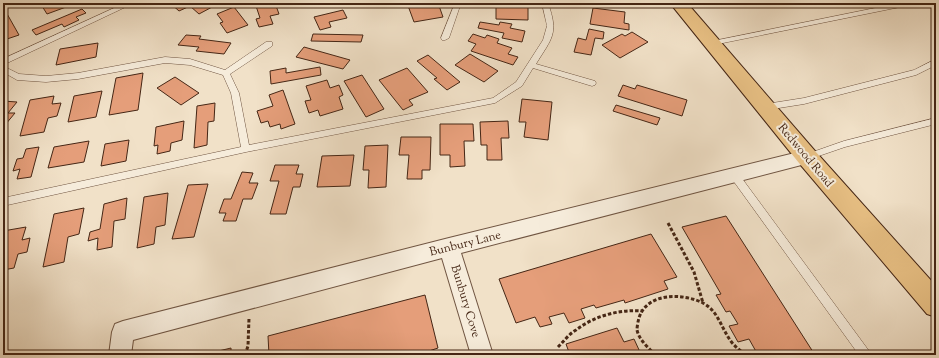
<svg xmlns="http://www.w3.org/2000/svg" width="939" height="358" viewBox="0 0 939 358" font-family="'Sorts Mill Goudy',serif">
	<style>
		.building { fill: #e59e7a; stroke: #452615 }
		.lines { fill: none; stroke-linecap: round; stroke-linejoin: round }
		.lane-casing { stroke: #705542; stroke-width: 1 }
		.street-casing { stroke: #705542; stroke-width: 2 }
		.primary-casing { stroke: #452615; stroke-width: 2 }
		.path { stroke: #452615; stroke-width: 3; stroke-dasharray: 3.5 2; stroke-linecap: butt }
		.lane { fill: #f6ecdb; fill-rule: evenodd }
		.street { fill: #f6ecdb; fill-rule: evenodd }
		.primary { fill: #e8c084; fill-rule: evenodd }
		.labels { text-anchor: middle; stroke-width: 4; stroke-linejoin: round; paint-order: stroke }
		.street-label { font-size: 12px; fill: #452615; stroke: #f6ecdb }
	</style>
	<rect width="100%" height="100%" fill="#f1e1c8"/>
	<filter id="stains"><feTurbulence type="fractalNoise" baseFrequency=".005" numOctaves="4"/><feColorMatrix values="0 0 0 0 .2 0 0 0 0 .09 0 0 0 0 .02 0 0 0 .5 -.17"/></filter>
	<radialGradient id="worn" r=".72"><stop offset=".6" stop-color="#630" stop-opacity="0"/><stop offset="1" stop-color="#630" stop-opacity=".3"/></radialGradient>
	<g class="building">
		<polygon points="51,3 77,3 47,14 42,6"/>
		<polygon points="170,3 210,3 214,6 199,14 190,6 179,11"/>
		<polygon points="255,3 275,3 279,14 270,16 273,24 259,27 256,19 260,18"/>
		<polygon points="407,3 438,3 443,17 414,22"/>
		<polygon points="496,3 528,3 528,20 496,19"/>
		<polygon points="561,3 587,3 563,7"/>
		<polygon points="234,7 248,25 227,33 220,23 223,22 217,14"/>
		<polygon points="593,8 625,12 624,23 629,24 629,30 590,24"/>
		<polygon points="82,9 86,13 76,17 79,20 64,27 62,24 36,35 32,30"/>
		<polygon points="343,10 347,18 329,22 331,27 320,30 314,17"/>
		<polygon points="6,12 19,35 7,39 3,33 3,13"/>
		<polygon points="480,22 499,25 500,22 512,24 510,28 525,31 522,42 502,38 504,33 478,28"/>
		<polygon points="589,29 604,32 603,39 595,38 591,55 574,52 578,38 586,40"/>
		<polygon points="632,32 648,42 620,58 602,45 622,34 625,36"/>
		<polygon points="313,34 363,35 361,42 311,41"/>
		<polygon points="473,34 485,38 487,35 499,39 497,43 512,48 508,54 518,57 513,65 471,51 476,44 468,41"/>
		<polygon points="186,35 201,36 199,39 231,43 224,54 196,51 199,47 178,45"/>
		<polygon points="98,43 96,57 56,65 60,49"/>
		<polygon points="304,47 350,60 343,69 296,57"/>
		<polygon points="470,54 498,71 484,82 455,65"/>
		<polygon points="428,55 460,82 447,90 434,79 437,78 417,61"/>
		<polygon points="320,67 321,75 271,84 270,71 286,68 286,73"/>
		<polygon points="407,68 428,92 409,100 413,105 403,110 379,80"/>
		<polygon points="143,73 138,110 109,115 116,78"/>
		<polygon points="362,75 384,109 366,117 344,81"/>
		<polygon points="175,77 199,93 181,105 157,88"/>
		<polygon points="327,80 330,88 339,85 343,95 339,97 343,109 320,116 318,110 309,113 305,101 311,100 306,86"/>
		<polygon points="623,85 635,89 637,85 687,100 682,116 618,96"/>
		<polygon points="283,90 295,124 281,129 280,124 270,127 268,121 261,123 257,111 273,106 269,95"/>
		<polygon points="102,91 96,117 68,122 74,96"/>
		<polygon points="54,96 52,104 61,103 57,116 48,118 44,132 20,136 30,100"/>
		<polygon points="522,99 552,102 548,140 524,137 526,122 519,122"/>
		<polygon points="3,101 17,102 8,113 15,113 5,125 3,125"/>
		<polygon points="215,103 214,121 208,122 207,145 194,148 197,106"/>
		<polygon points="616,105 660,118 657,125 613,111"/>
		<polygon points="184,121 182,140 171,143 170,151 157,154 158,145 154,146 156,127"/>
		<polygon points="508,121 509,138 501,138 502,160 487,160 487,145 481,145 480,122"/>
		<polygon points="440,124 473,124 474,141 464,141 465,166 450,167 450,155 440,155"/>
		<polygon points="401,137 431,137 430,170 422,170 422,179 407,179 409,155 399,155"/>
		<polygon points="129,140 126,161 101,166 105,144"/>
		<polygon points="89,141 84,162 48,168 54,147"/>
		<polygon points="388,145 386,187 368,188 369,170 363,170 365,146"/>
		<polygon points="39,147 31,177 17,179 20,169 13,171 17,159 23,158 26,149"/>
		<polygon points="354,155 350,186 317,187 322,156"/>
		<polygon points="275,165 299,165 296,174 303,174 300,187 293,187 286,214 270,214 279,181 270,181"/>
		<polygon points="242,172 253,173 249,183 258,183 252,199 243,199 236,221 223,221 226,213 219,213 224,199 231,199"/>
		<polygon points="208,184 194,237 172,239 188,185"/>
		<polygon points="168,193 165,225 156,227 154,244 137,248 144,197"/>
		<polygon points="127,198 125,219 114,221 112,247 97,250 98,238 88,241 90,232 100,229 104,204"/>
		<polygon points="84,208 79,234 68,237 64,262 43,267 54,214"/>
		<polygon points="726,216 815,355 758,355 749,339 738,342 729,326 738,324 730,311 726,312 716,295 721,294 682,227"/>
		<polygon points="26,227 22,240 30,238 27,252 18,254 14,268 3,270 3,231"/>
		<polygon points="651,234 677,277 664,281 668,289 625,303 624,300 596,308 594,305 581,309 585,318 569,323 564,313 549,317 552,324 540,327 535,317 516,323 499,279"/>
		<polygon points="425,295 438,348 417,355 269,355 268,336"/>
		<polygon points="617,328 624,342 634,339 640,352 633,355 570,355 566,344"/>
		<polygon points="231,348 231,355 202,355"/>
	</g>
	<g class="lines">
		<defs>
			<g id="lane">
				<polygon points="125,3 134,3 3,65 3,59"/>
				<polygon points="455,3 461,3 449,38 445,40 442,40 441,38"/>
				<path d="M542,3H548C559,34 552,38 536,64L595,81L596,83L595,85L592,86L533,68L522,86L495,103L246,152L3,206V198L241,147L231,93L223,75L190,65L165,63L78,79L46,82L17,80L3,72V66L19,74L46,76L78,73L165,57L190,59L225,70L266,42H272V46L230,74L239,93L249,145L493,98L516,82L543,40L547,26Z"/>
				<polygon points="900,3 913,3 910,5 713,45 709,43 713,41"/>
				<polygon points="936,59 936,65 916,75 804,104 766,110 762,107 766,104 804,98 914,70"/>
				<polygon points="936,118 936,124 845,147 807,160 803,157 804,155 844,141"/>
				<polygon points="735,172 738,173 872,355 859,355 732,179 731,176 732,173"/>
			</g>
			<polygon id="street" points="807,150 813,152 816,157 813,162 461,253 493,355 471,355 442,258 133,340 131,355 109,355 112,332 115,324 123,321 449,238"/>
			<polygon id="primary" points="670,3 687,3 815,151 936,286 936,317 927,314 799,163"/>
		</defs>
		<use href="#lane" class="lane-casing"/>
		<use href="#street" class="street-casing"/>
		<use href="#primary" class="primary-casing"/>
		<g class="path">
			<polyline points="668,223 694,272 703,303"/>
			<path d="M558,347C564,341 569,334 576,330C594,316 620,309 643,311"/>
			<polyline points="245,355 248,346 249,318"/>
			<path d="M655,355C649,348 639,340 637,330C637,327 638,321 639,318C647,292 683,293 703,303C718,311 721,327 730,340C734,346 740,350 745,355"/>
		</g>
		<use href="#lane" class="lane"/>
		<use href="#street" class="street"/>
		<use href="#primary" class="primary"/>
	</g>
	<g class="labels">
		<g class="street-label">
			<text transform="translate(806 155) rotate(50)" y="4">Redwood Road</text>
			<text transform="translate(465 243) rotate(-14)" y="4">Bunbury Lane</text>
			<text transform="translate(466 301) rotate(73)" y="4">Bunbury Cove</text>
		</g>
	</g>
	<rect width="939" height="358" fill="none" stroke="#f1e1c8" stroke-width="16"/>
	<rect x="4" y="4" width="931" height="350" fill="none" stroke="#452615" stroke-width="2"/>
	<rect x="8" y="8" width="923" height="342" fill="none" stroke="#452615"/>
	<rect width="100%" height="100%" filter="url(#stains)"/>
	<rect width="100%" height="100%" fill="url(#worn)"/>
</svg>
